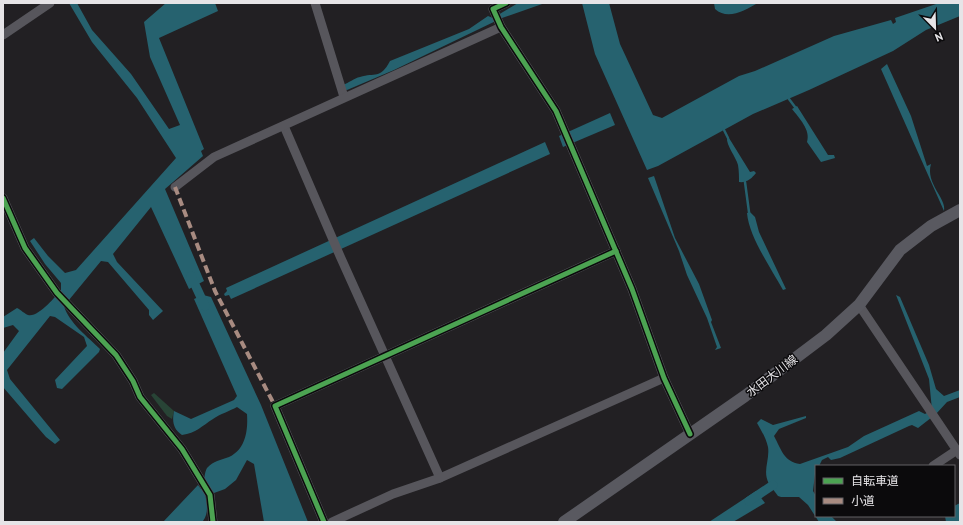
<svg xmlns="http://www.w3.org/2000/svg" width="963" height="525" viewBox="0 0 963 525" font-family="'PT Sans','Noto Sans JP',sans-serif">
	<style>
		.green { fill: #284436 }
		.water { fill: #26626f }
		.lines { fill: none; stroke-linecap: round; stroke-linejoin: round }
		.stream { stroke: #26626f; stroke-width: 2.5 }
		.canal { stroke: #26626f; stroke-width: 9 }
		.minor { stroke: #57565c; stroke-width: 9 }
		.secondary { stroke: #595960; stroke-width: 12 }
		.quiet { stroke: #a88b81; stroke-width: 4; stroke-dasharray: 8 4; stroke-linecap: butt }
		.cycleway-casing { stroke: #0b0a0c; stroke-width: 8 }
		.cycleway { stroke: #4ca352; stroke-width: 5 }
		.labels { text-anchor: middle; stroke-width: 3; stroke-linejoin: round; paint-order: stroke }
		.street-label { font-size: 12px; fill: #e6e4e7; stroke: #0b0a0c }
	</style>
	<rect width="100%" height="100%" fill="#222023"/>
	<polygon class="green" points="154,393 174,411 172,419 167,416 151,395"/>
	<g class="water">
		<path d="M69,3H77L92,30L131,74L169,129L180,125L150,57L144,22L166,3H215L218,11L159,38L204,149L201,151L203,156L165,189L204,281L189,289L151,207L113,254L117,262L163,311L153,320L149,315V310L108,262L101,261L64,306C69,323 88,337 100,349L99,352L62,389L57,388L55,380L87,346L84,337L55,317L50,316L7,370L10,379L60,440L55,444L46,437L3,387V353L19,331L13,325L3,328V317L17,308C21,310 25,314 28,315C38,318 56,296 61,290V283L45,264L30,241L34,238L48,256L65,273L76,270L176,158L137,98L92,42Z"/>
		<path d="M518,3H545L502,18L394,70L347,90L343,89V85C349,83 354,78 360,77C375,72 380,80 390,61L469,29L488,16L493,18Z"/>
		<polygon points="582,3 609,3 620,44 653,115 662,118 739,76 755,71 834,36 891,20 893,24 896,22 895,18 939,3 960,3 960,16 926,30 893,51 809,90 753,114 658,166 647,170 595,54"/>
		<path d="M714,3H758C745,10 728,21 715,9Z"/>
		<path d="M887,64L911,116L927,166L931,164C925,183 947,199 944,211L881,69Z"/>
		<path d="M797,106L828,155H834L835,158L821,162L807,142C811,130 799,118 792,109Z"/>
		<polygon points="610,113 615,125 563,147 559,136"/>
		<path d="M727,138H729L750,172L754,171L756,173C752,178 747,183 739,182C739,177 739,171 738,165C736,157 726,145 727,138Z"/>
		<polygon points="545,142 550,154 231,299 229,295 225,296 224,294 227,291 226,288"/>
		<polygon points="654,176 675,238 699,284 712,320 711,322 721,348 715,350 717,347 707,318 687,275 679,251 648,178"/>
		<path d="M750,212L755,217L759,232L786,289L783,290C771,268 749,237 747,213Z"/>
		<path d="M203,295L211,297L261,405L308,522H264L254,464L247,460L236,480L225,489L214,493L210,488L205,494C207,503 209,513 203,521L163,522L198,485L201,489C205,481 204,473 207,468C213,461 221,460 229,457C246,449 248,430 247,414L237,407C230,411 220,414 213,419C202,426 196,433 182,435C173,429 172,421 174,411L191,419L234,400L237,396L194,299Z"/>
		<path d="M896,295L900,297L929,365L936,389L944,396L960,390V397L947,402L936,414L918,428L912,425L909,426L840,458L831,460L828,457L822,460L819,466H816L813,491L816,496V516H831L837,522H819L808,505L799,497H781L778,496L772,488L764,493L761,489L769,484C762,471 770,460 768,447C766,438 761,430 757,423L761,419L773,425L806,416V418L779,429L774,436C781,449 784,462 800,464L848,447L864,436L919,411L925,414L932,410L929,379Z"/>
		<polygon points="756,491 765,503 733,522 709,522"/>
		<polygon points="960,503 960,522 946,522 945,516 954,516 954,506"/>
	</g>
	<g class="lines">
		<g class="stream">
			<polyline points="789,99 795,107"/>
			<polyline points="724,130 728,138"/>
			<polyline points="745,182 749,212"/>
		</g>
		<g class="canal">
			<polyline points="191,276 205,306"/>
			<polyline points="749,501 773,485"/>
		</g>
		<g class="minor">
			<polyline points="315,3 344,97"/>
			<polyline points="506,3 493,9 501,27 556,111 632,289 664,378 690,434"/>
			<polyline points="3,35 50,3"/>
			<polyline points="284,126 340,256 440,478"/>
			<polyline points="175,187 214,157 501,27"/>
			<polyline points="3,198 25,248 57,293 116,355 133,381 140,397 182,449 210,495 213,522"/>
			<polyline points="859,305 960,455"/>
			<polyline points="933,466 957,450"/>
			<polyline points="324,522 275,406 616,251"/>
			<polyline points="332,522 393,494 440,478 664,378"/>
		</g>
		<polyline class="secondary" points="564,522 745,396 826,335 859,305 900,250 931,226 960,210"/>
		<polyline class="quiet" points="175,187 215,291 275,406"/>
		<defs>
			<g id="cycleway">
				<polyline points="506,3 493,9 501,27 556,111 632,289 664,378 690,434"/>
				<polyline points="3,198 25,248 57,293 116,355 133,381 140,397 182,449 210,495 213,522"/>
				<polyline points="324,522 275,406 616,251"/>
			</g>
		</defs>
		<use href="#cycleway" class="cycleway-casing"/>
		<use href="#cycleway" class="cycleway"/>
	</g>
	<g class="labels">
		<g class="street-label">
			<text transform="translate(772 376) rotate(-37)" y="4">水田大川線</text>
		</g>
	</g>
	<rect width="963" height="525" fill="none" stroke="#e6e4e7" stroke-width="8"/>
	<rect x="815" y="465" width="140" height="52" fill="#0b0a0c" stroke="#636164"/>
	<rect x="823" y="478" width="20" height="6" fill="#4ca352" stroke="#636164"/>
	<text x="851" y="485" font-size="12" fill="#e6e4e7">自転車道</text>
	<rect x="823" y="498" width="20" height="6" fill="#a88b81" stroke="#636164"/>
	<text x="851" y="505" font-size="12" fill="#e6e4e7">小道</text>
	<g transform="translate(935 28) rotate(157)" stroke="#0b0a0c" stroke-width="3" paint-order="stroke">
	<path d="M0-3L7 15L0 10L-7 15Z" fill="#e6e4e7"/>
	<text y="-6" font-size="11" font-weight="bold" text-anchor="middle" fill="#e6e4e7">N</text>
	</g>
</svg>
